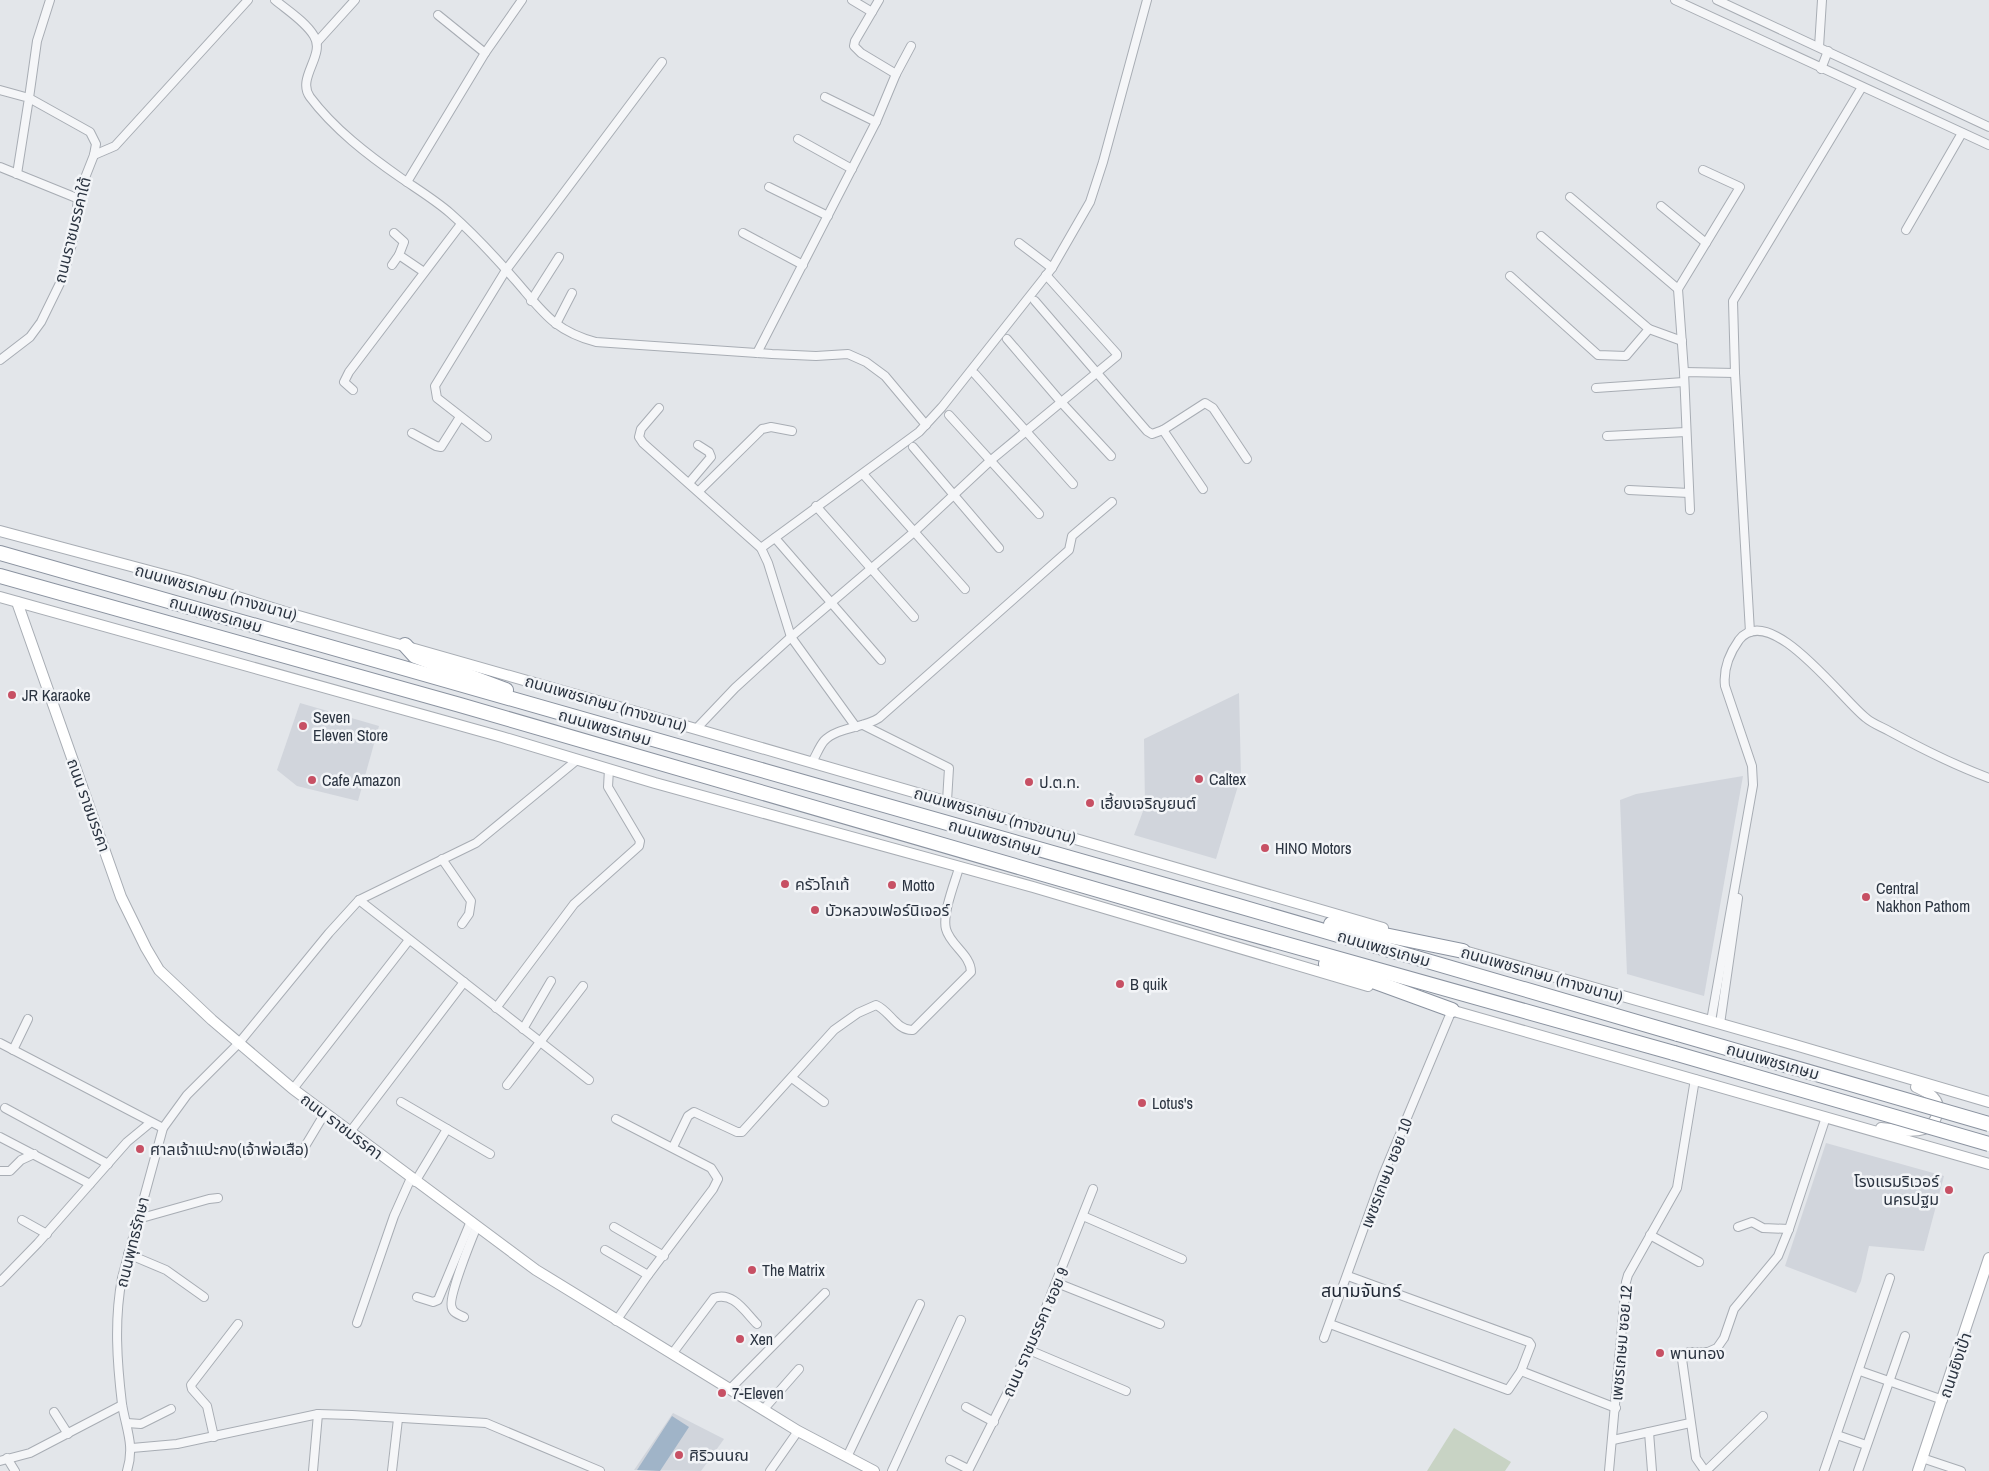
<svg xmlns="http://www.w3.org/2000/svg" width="1989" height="1471" viewBox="0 0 1989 1471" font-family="'Archivo Narrow','Noto Sans Thai',sans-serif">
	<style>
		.built { fill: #d1d5dc }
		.green { fill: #c8d3c4 }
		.water { fill: #a0b4c8 }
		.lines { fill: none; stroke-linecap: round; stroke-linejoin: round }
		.street-casing { stroke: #a8adb4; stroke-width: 10 }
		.secondary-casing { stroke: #a8adb4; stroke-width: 12 }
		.highway-casing { stroke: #8b93a0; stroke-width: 16 }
		.street { stroke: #f5f6f8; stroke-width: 8 }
		.secondary { stroke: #fff; stroke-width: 10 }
		.highway { stroke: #fff; stroke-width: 14 }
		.highway-bridge-casing { stroke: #8b93a0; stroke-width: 16; stroke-linecap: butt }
		.highway-bridge { stroke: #fff; stroke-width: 14 }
		.poi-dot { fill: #c75064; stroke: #f2f4f7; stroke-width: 2 }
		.labels { text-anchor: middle; stroke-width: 5; stroke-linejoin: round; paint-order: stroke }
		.street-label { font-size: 16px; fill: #2b3441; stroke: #f2f4f7 }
		.poi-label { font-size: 16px; fill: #2b3441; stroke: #f2f4f7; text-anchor: start }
		.neighbourhood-label { font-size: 18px; fill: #1d2532; stroke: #f2f4f7 }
	</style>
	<rect width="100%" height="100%" fill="#e3e6ea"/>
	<g class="built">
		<polygon points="1239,693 1241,776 1216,859 1134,835 1145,806 1144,739"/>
		<polygon points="300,703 379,726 358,801 297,786 277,770"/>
		<polygon points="1743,776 1704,996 1627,974 1620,800 1636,794"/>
		<polygon points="1826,1143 1944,1176 1924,1251 1869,1246 1861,1281 1856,1293 1785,1266"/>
		<polygon points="673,1413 724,1439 701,1471 634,1470"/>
	</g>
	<polygon class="green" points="1454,1428 1511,1462 1505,1471 1427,1471"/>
	<polygon class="water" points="672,1416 689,1427 660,1471 637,1470"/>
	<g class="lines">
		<defs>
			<g id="street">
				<path d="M275,0C287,10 306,22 314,36C326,55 296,78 310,97C334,129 368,155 401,178C417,189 435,200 450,213C474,234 496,258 516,281C543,312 554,331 596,342L772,354L816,356L848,354L866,362L885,376L926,425"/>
				<polyline points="852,0 872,12"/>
				<polyline points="1675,0 1989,145"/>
				<polyline points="1717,0 1989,127"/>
				<polyline points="438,15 485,53"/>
				<polyline points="317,42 355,0"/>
				<polyline points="1819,47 1822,0"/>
				<polyline points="1821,69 1828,51"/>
				<polyline points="896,74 911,46"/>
				<polyline points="0,90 29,98 17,174"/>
				<polyline points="825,97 876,122"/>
				<polyline points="798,139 852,169"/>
				<polyline points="94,155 115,146 248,0"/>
				<polyline points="0,167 79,199"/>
				<polyline points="407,182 485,53 522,0"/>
				<polyline points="769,187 828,216"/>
				<polyline points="1570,197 1678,289"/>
				<polyline points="1661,206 1706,243"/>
				<polyline points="1906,230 1962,133"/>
				<polyline points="394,233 404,242 399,255 424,272"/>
				<polyline points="743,233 803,265"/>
				<polyline points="1541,236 1649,329"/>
				<polyline points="1019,243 1052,268"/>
				<polyline points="392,265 399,255"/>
				<polyline points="1510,276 1598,355 1626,356 1649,329 1682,341"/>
				<polyline points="531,301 559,257"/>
				<polyline points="1035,301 1147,431 1152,434 1163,430 1205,403 1213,408 1247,459"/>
				<polyline points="556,324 572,293"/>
				<polyline points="1007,339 1061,402 1111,456"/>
				<polyline points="757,353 876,122 896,74 861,53 854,46 855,41 879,0"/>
				<polyline points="0,360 30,337 41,322 63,277 72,244 79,193 94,155 96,144 90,132 29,98 37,41 50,0"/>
				<polyline points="1684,372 1678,289 1740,187 1703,170"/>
				<polyline points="975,374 1073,484"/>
				<polyline points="1596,388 1684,382"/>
				<polyline points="353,390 344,382 349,372 461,224"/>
				<polyline points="659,408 641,429 639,437 643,443 761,548"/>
				<polyline points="949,415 1039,514"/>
				<polyline points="1163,430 1203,489"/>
				<polyline points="412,433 436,446 441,447 460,417"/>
				<polyline points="1607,436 1686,432"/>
				<polyline points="487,437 437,398 435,386 506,270 662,62"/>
				<polyline points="913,447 999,548"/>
				<polyline points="863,474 965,589"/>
				<polyline points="689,483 711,457 709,452 698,445"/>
				<polyline points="1629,490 1689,493"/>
				<polyline points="699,491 762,429 771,427 792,431"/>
				<polyline points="816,506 914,617"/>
				<polyline points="1690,510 1684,372 1735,373"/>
				<polyline points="775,538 881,660"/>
				<polyline points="1750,632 1735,373 1733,301 1862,87"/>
				<polyline points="863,725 949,768 947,801"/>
				<polyline points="856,727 791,637 768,563 761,548 919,432 942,407 1052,268 1090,202 1103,162 1147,0"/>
				<polyline points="696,729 735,688 791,637 914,532 990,461 1117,356 1117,354 1046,275"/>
				<path d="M812,762C816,756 819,747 824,741C837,727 864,728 879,718L1069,550L1072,536L1112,502"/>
				<polyline points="442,859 471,901 469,914 462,924"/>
				<polyline points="359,900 589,1080"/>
				<polyline points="496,1008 574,904 639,846 640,841 608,787 609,769"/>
				<path d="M1711,1021L1753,785L1752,766L1725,686C1723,669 1729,654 1739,640C1770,600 1843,701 1866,718C1873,724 1882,727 1889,731C1922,749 1954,765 1989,778"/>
				<polyline points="1720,1024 1738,898"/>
				<polyline points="523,1029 551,981"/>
				<polyline points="0,1043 163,1128"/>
				<polyline points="13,1050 28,1019"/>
				<polyline points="792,1078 824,1102"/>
				<polyline points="507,1085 583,986"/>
				<polyline points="293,1089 409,940"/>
				<polyline points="401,1102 490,1154"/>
				<polyline points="5,1108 108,1164"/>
				<polyline points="616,1119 711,1168 718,1179 713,1189 648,1275 616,1321"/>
				<polyline points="350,1132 464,982"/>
				<polyline points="0,1137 90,1184"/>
				<path d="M673,1147L688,1116L694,1112L737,1132H742L834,1030L858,1013L876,1005C890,1011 897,1031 913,1030L971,972C971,955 950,945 946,929C942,914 955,882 959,868"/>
				<polyline points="301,1153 325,1113"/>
				<polyline points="0,1171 10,1171 21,1160 34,1154"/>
				<polyline points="415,1182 447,1129"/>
				<polyline points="1083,1216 1182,1259"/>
				<polyline points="138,1219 209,1199 218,1198"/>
				<polyline points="22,1220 47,1234"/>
				<polyline points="614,1227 664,1256"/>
				<polyline points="1738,1227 1752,1222 1763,1228 1789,1229"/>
				<polyline points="1650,1235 1699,1262"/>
				<polyline points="605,1250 648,1275"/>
				<polyline points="128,1254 166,1270 204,1297"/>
				<polyline points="0,1282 38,1243 127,1142 150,1123"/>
				<polyline points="1057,1283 1160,1324"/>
				<polyline points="417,1297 433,1302 438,1300 471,1221"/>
				<path d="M464,1317C460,1315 453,1313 452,1308C447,1299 472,1238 477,1226"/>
				<polyline points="357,1323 394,1216 411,1178"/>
				<polyline points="1330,1324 1508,1390 1521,1371 1531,1345 1529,1342 1348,1276"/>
				<polyline points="1324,1338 1383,1175 1452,1010"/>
				<polyline points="1029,1350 1126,1391"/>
				<path d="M672,1354L714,1298C733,1291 745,1312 757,1324"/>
				<polyline points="1521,1371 1616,1408"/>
				<polyline points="1860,1371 1943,1400"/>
				<polyline points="730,1389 825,1293"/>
				<polyline points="966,1407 994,1422"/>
				<polyline points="763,1410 799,1369"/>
				<polyline points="54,1412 68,1434"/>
				<polyline points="127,1423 141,1424 171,1409"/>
				<polyline points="1649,1432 1652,1471"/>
				<polyline points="1837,1435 1866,1445"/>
				<polyline points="214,1437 207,1406 192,1389 191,1385 238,1324"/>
				<polyline points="1613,1440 1690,1423"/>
				<polyline points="132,1448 177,1444 318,1414 352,1415 486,1423 600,1471"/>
				<polyline points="847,1457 920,1304"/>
				<polyline points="7,1458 15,1471"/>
				<polyline points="1922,1458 1961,1471"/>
				<polyline points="950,1460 968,1469"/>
				<polyline points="0,1461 30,1453 122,1405"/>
				<path d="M127,1471C135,1445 126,1429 122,1404C117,1362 114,1320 122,1278L163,1128L187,1095L239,1043L329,933L359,900L476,843L577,760"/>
				<polyline points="313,1471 318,1414"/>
				<polyline points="392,1471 398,1419"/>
				<polyline points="770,1471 798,1431"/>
				<polyline points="892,1471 961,1320"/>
				<polyline points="968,1471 1029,1350 1093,1189"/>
				<polyline points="1609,1471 1626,1282 1628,1275 1677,1188 1695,1079"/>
				<polyline points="1705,1471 1696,1458 1682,1359 1689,1352 1708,1352 1717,1348 1724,1338 1734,1309 1778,1256 1789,1229 1826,1117"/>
				<polyline points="1706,1471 1763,1416"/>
				<polyline points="1824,1471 1890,1278"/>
				<polyline points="1858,1471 1905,1336"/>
			</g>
			<g id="secondary">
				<polyline points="0,531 187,581 288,613 696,729 1383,928"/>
				<polyline points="0,597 502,737 655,783 1033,887 1368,986"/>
				<polyline points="17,602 121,897 146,948 159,970 212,1020 293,1089 536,1270 798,1431 874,1471"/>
				<polyline points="1457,949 1795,1045 1989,1102"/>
				<polyline points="1447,1009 1989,1164"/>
				<path d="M1881,1128C1895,1129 1911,1133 1924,1129C1937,1124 1943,1107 1933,1097C1928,1092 1922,1090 1916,1087"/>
				<polyline points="1918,1471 1989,1258"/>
			</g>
			<g id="highway">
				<polyline points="0,553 1235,905 1678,1034"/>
				<polyline points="0,576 460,705 1229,928 1674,1053"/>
				<polyline points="405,645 415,656 506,690"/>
				<polyline points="1331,924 1463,951"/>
				<polyline points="1326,964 1452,1010"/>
			</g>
		</defs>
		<use href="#street" class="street-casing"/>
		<use href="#secondary" class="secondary-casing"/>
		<use href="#highway" class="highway-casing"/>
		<use href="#street" class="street"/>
		<use href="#secondary" class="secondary"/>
		<use href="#highway" class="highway"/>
		<defs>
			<g id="highway-bridge">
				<polyline points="1678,1034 1989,1124"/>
				<polyline points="1674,1053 1989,1144"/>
			</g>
		</defs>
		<use href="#highway-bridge" class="highway-bridge-casing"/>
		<use href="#highway-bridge" class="highway-bridge"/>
	</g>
	<g class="poi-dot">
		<circle cx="12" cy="695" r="5"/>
		<circle cx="303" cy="726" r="5"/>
		<circle cx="1199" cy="779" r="5"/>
		<circle cx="312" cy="780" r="5"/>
		<circle cx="1029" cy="782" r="5"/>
		<circle cx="1090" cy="803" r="5"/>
		<circle cx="1265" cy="848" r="5"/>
		<circle cx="785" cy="884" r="5"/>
		<circle cx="892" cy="885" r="5"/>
		<circle cx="1866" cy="897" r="5"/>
		<circle cx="815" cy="910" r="5"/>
		<circle cx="1120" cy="984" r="5"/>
		<circle cx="1142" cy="1103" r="5"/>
		<circle cx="140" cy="1149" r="5"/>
		<circle cx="1949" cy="1190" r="5"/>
		<circle cx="752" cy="1270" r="5"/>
		<circle cx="740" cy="1339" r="5"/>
		<circle cx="1660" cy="1353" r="5"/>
		<circle cx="722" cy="1393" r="5"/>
		<circle cx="679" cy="1455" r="5"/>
	</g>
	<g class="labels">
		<g class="street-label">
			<text transform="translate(72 230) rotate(-76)" y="6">ถนนราชมรรคาใต้</text>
			<text transform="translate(216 592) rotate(16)" y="6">ถนนเพชรเกษม (ทางขนาน)</text>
			<text transform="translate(216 614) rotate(16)" y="6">ถนนเพชรเกษม</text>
			<text transform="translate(606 703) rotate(16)" y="6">ถนนเพชรเกษม (ทางขนาน)</text>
			<text transform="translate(605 727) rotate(16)" y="6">ถนนเพชรเกษม</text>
			<text transform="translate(89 805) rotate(70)" y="6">ถนน ราชมรรคา</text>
			<text transform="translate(995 815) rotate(16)" y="6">ถนนเพชรเกษม (ทางขนาน)</text>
			<text transform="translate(995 837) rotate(16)" y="6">ถนนเพชรเกษม</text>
			<text transform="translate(1384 948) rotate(16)" y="6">ถนนเพชรเกษม</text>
			<text transform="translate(1542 974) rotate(16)" y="6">ถนนเพชรเกษม (ทางขนาน)</text>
			<text transform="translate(1773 1061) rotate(16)" y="6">ถนนเพชรเกษม</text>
			<text transform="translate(342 1126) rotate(37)" y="6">ถนน ราชมรรคา</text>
			<text transform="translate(1386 1173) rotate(-69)" y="6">เพชรเกษม ซอย 10</text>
			<text transform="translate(132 1242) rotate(-76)" y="6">ถนนพุทธรักษา</text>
			<text transform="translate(1035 1332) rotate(-66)" y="6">ถนน ราชมรรคา ซอย 9</text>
			<text transform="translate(1621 1343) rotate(-85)" y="6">เพชรเกษม ซอย 12</text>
			<text transform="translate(1955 1365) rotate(-71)" y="6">ถนนยิงเป้า</text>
		</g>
		<g class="poi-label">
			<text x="22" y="701">JR Karaoke</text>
			<text x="313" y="723">Seven<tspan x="313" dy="18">Eleven Store</tspan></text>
			<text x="1209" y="785">Caltex</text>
			<text x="322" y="786">Cafe Amazon</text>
			<text x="1039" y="788">ป.ต.ท.</text>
			<text x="1100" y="809">เฮี้ยงเจริญยนต์</text>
			<text x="1275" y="854">HINO Motors</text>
			<text x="795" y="890">ครัวโกเท้</text>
			<text x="902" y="891">Motto</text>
			<text x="1876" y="894">Central<tspan x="1876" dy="18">Nakhon Pathom</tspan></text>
			<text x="825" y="916">บัวหลวงเฟอร์นิเจอร์</text>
			<text x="1130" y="990">B quik</text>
			<text x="1152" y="1109">Lotus's</text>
			<text x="150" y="1155">ศาลเจ้าแปะกง(เจ้าพ่อเสือ)</text>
			<text x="1939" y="1187" text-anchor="end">โรงแรมริเวอร์<tspan x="1939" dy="18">นครปฐม</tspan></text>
			<text x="762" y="1276">The Matrix</text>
			<text x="750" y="1345">Xen</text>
			<text x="1670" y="1359">พานทอง</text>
			<text x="732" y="1399">7-Eleven</text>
			<text x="689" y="1461">ศิริวนนณ</text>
		</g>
		<g class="neighbourhood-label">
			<text x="1361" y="1297">สนามจันทร์</text>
		</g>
	</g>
</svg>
